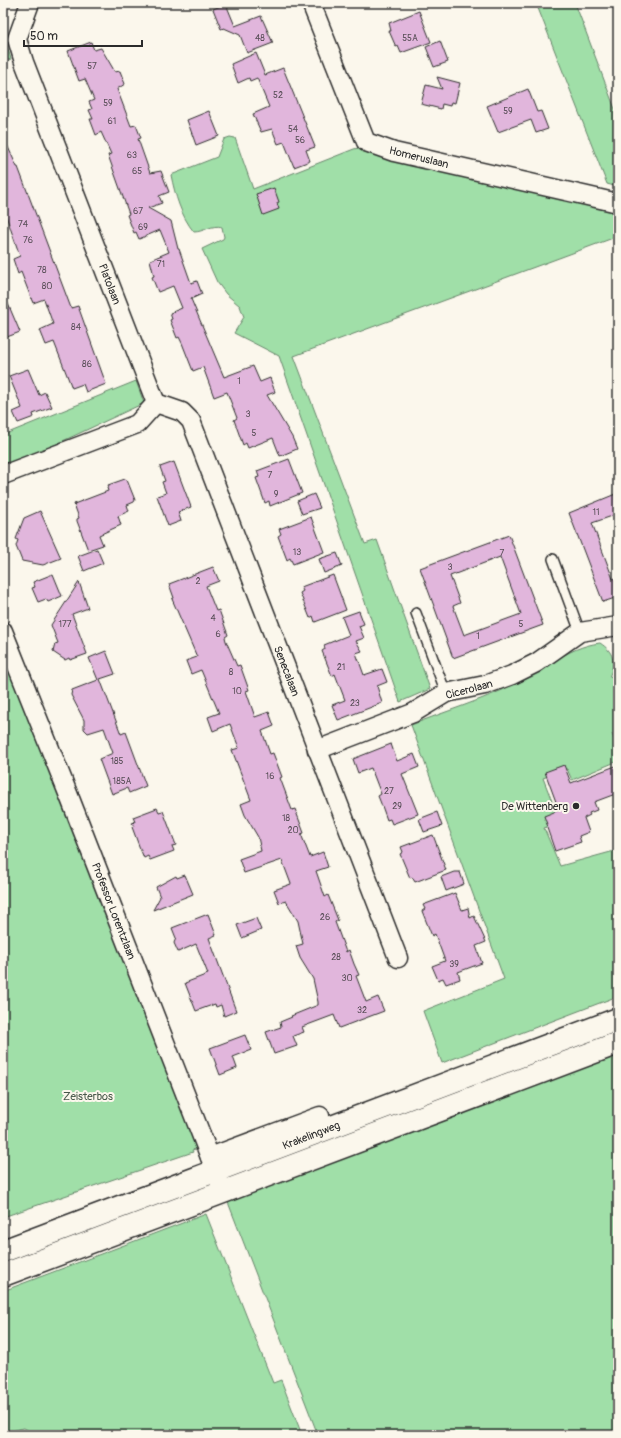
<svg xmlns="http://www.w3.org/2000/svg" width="621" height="1438" viewBox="0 0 621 1438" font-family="Pangolin,sans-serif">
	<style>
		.green { fill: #a0dfa8; stroke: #66856a }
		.building { fill: #e1b6dc; stroke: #2b2b2b; fill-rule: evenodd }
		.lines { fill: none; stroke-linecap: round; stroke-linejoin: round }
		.lane-casing { stroke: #2b2b2b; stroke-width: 12 }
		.street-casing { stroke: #2b2b2b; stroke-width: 21 }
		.primary-casing { stroke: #2b2b2b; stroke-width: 25 }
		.lane { stroke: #fbf7ec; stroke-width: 9 }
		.street { stroke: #fbf7ec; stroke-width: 18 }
		.primary { stroke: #fbf7ec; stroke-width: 22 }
		.poi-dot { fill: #2b2b2b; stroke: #fbf7ec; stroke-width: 1.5 }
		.labels { text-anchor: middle; stroke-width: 4; stroke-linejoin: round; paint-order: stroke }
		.number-label { font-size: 9px; fill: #584e57 }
		.street-label { font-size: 11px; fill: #2b2b2b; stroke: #fbf7ec }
		.poi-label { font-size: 11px; fill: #2b2b2b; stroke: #fbf7ec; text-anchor: end }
		.park-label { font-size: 11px; fill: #48584a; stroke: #fbf7ec }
	</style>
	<rect width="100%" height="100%" fill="#fbf7ec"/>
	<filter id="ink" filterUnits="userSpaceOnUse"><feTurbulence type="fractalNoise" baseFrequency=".025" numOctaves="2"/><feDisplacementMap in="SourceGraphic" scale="8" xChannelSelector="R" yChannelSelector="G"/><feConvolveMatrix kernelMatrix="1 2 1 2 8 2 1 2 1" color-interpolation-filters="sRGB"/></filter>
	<g filter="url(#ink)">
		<g class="green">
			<polygon points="536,3 575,3 618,117 618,187 607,184"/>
			<polygon points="3,40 5,40 11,59 3,62"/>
			<path d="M230,137L235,138L253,189L354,149L367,146L618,209V250L613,238L294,356L365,544L377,540L430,689L400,702L279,356L234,333L244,317L240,306L226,294L217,282L202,249L223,239L224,237L222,227C212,224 204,232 194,232C181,216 175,195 171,175L217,157L224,139Z"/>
			<polygon points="136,381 144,403 3,469 3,435"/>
			<polygon points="3,641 199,1148 192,1150 193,1152 3,1217"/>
			<path d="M600,643C614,652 616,662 609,677L618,673V731L612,734L618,748V761L572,780L567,769L543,778L560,822L544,828L560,866L618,850V996L442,1063L423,1011L504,979L411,725C444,712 480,701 513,685C543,671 566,647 600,643Z"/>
			<polygon points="618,1049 618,1435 318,1435 226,1197"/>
			<polygon points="206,1214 273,1383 281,1380 302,1435 37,1435 24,1428 3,1433 3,1291"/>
		</g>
		<g class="building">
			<polygon points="226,4 235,26 261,16 273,43 247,53 240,35 224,28 221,29 213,9"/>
			<polygon points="419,11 431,42 401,53 398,46 396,47 389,31 391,31 389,23"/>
			<polygon points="440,41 448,62 434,67 426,47"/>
			<polygon points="91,42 94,50 101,48 115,72 120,71 125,84 117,89 131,126 136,125 141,138 138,139 150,173 161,171 169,192 159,196 162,203 148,208 171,221 178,249 179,249 191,283 197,281 202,294 191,299 224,377 253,366 260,382 270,378 275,392 267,395 292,437 297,449 280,456 273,438 248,448 246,443 243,445 234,420 237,418 227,392 214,397 203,367 193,371 182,343 179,337 177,338 170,320 172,319 170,313 182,308 173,286 158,292 152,277 154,276 150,260 169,252 160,230 139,239 136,232 134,233 127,215 129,214 108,155 111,154 101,132 96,135 90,119 93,119 89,110 92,109 89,102 94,100 85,79 79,81 68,51"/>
			<polygon points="256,53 265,75 283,68 315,147 306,150 310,161 294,167 284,142 278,144 272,129 261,132 253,114 269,107 257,78 250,81 249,78 238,83 231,64"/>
			<polygon points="437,77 460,83 455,103 451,102 450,106 442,104 441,109 421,104 426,85 442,89"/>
			<polygon points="528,89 537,112 541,111 548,129 536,133 531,120 498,132 487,106"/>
			<polygon points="209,111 219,136 196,145 187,120"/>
			<polygon points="3,136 17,167 18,167 71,308 78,306 106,384 86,392 83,384 72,388 54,342 46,345 40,330 53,324 44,299 33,303 21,272 18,274 13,259 20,256 3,207"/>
			<polygon points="274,188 279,202 277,203 279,209 263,215 256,194"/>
			<polygon points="3,292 20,332 7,337 3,327"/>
			<polygon points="28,369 39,395 45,392 52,407 33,414 34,417 18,423 13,412 22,408 9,376"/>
			<polygon points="289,459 302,493 270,506 269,501 265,503 260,489 256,478 259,477 257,471"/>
			<polygon points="174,462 191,507 178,512 181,521 168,526 157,496 166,493 162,482 165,481 160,467"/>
			<polygon points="125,479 127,480 135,500 134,502 127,505 129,511 118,516 121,525 99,535 103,545 88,550 77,521 77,519 79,518 74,504 108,491 107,488 109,487 108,485"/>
			<polygon points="618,493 618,514 592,523 613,579 618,577 618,597 603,602 569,513"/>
			<polygon points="314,494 320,508 302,514 297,501"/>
			<polygon points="40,511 61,558 43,565 22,561 16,546 18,540 16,539 24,518"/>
			<polygon points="311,517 324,552 293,564 290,558 287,560 278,536 281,534 279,529"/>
			<path d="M509,535L543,625L453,658L420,568ZM500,557L521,614L464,635L453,606L460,603L450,576Z"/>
			<polygon points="97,549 103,563 84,571 78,556"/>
			<polygon points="337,553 342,566 324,573 319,559"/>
			<polygon points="213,567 219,581 206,586 216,611 219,610 228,635 225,637 226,641 237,666 240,665 249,690 246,691 255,717 269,712 274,726 262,731 270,754 273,753 282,777 280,778 292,810 295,809 304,833 301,834 310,857 323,852 328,867 316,871 325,897 328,895 338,920 335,922 346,952 349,950 354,964 359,975 356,976 366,1002 378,997 384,1011 339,1028 334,1015 302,1027 304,1032 293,1036 297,1046 274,1054 266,1032 281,1027 280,1022 292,1017 291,1016 318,1005 318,1002 313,979 300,958 296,946 303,944 298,921 286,901 279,903 274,890 291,884 282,860 244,873 239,859 261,851 258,837 245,815 241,804 251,800 232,750 239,748 230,724 213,731 208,717 219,713 201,670 191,674 186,661 197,657 172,599 174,598 169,584"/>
			<polygon points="53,574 62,596 48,602 46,599 38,602 32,588 35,587 33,582"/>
			<polygon points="333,575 346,610 315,622 313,616 310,618 300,593 303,591 301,587"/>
			<polygon points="79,582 88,608 72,614 87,654 70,660 69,658 65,660 53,652 55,644 58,643 51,625"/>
			<polygon points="359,611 364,624 359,626 364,638 356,641 362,651 356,653 364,675 382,669 387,682 377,686 382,703 338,720 332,705 345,700 335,674 332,676 322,651 325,649 324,645 349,635 342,617"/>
			<polygon points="106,651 115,674 100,679 121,734 126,732 146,786 129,793 127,788 112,794 99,759 113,753 104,728 88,733 84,729 84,720 71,695 72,690 98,680 89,658"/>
			<polygon points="391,744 397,761 414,754 419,767 402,774 418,814 392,824 390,819 387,820 382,806 378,796 381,794 371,768 358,773 353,759"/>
			<polygon points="564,765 571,783 618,765 618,793 594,802 597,810 589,813 590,815 584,818 589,832 579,836 581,842 555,851 547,828 548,827 544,816 559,810 545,772"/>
			<polygon points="157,808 159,812 163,811 176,845 172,846 174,851 150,860 148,856 144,858 139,846 132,827 134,826 132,823 135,822 133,817"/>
			<polygon points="437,812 442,826 424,832 419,819"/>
			<polygon points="433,835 446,870 415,882 412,877 410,878 400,854 403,852 401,847"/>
			<polygon points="454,872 460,872 464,884 446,891 441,877"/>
			<polygon points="185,875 193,894 153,910 160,897 156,887 176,876 177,878"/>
			<polygon points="455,893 462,910 468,908 470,918 474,916 486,942 476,946 482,963 458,972 460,979 446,984 443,978 438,980 432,966 445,961 435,934 432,936 422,911 425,909 423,905"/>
			<polygon points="208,914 216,935 209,938 236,1011 224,1016 221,1005 216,1007 215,1004 196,1011 185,983 208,974 196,944 178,952 174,943 176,938 172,928"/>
			<polygon points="256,918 261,930 242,938 237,925"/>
			<polygon points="245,1035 251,1050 233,1057 237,1068 220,1075 210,1048"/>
		</g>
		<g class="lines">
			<defs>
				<g id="lane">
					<polyline points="553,559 580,632"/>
					<polyline points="416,613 446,693"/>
				</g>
				<g id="street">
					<polyline points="311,3 366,142 394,152 618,203"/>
					<polyline points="156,403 182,412 191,421 398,958"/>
					<polyline points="3,475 137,424 156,403 24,62 17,39 30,3"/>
					<polyline points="3,631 71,801 220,1183"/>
					<polyline points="317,750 413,713 446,693 485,685 512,675 536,663 580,632 618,626"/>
					<polyline points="210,1157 320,1116"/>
				</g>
				<g id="primary">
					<polyline points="3,1251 618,1019"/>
					<polyline points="3,1275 618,1043"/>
				</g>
			</defs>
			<use href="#lane" class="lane-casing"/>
			<use href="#street" class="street-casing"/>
			<use href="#primary" class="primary-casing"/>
			<use href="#lane" class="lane"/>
			<use href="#street" class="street"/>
			<use href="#primary" class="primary"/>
		</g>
	</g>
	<circle class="poi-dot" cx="576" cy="806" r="4"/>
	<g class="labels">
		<g class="number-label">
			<text x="260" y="41">48</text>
			<text x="410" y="41">55A</text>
			<text x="92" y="69">57</text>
			<text x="278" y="98">52</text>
			<text x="108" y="106">59</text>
			<text x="508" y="114">59</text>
			<text x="112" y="124">61</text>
			<text x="293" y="132">54</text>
			<text x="300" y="143">56</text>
			<text x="132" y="158">63</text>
			<text x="137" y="174">65</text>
			<text x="138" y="214">67</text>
			<text x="23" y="227">74</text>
			<text x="143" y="230">69</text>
			<text x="28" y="243">76</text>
			<text x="161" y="267">71</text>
			<text x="42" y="273">78</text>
			<text x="47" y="289">80</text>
			<text x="76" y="330">84</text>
			<text x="87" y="367">86</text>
			<text x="239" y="384">1</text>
			<text x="248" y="417">3</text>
			<text x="254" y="436">5</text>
			<text x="270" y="478">7</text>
			<text x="276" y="497">9</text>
			<text x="596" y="515">11</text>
			<text x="297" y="555">13</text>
			<text x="502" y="556">7</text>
			<text x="450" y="570">3</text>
			<text x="198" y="584">2</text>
			<text x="213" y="621">4</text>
			<text x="65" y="627">177</text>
			<text x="521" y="627">5</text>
			<text x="218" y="637">6</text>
			<text x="478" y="639">1</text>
			<text x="341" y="670">21</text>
			<text x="231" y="675">8</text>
			<text x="237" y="694">10</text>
			<text x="355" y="706">23</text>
			<text x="117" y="764">185</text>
			<text x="270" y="779">16</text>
			<text x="122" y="784">185A</text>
			<text x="389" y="794">27</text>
			<text x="397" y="809">29</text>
			<text x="286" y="821">18</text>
			<text x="293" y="833">20</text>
			<text x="325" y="920">26</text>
			<text x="336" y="960">28</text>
			<text x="454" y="967">39</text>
			<text x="347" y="981">30</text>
			<text x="362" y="1013">32</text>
		</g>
		<g class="street-label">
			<text transform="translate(419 157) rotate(14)" y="4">Homeruslaan</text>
			<text transform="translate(110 284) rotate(69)" y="4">Platolaan</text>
			<text transform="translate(287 671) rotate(69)" y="4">Senecalaan</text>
			<text transform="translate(469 689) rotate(-15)" y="4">Cicerolaan</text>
			<text transform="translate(114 911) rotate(69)" y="4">Professor Lorentzlaan</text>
			<text transform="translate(311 1135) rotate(-21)" y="4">Krakelingweg</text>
		</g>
		<g class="poi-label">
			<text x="568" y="810">De Wittenberg</text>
		</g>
		<g class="park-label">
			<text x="88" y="1100">Zeisterbos</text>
		</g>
	</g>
	<rect width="621" height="1438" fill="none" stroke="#fbf7ec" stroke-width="16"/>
	<rect x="8" y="8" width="605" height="1422" fill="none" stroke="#2b2b2b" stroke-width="1.5" filter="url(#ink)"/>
	<path d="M24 40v6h118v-6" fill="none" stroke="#2b2b2b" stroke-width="2"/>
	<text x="30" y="40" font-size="12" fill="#2b2b2b" stroke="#fbf7ec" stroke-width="3" paint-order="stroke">50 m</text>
</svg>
